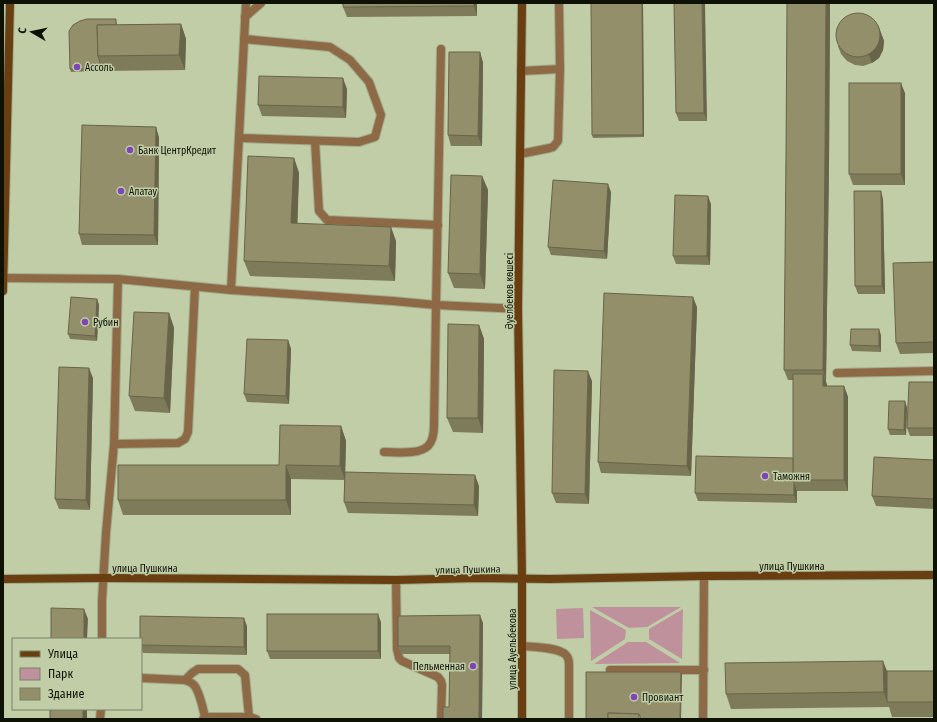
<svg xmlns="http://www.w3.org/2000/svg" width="937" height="722" viewBox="0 0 937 722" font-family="'Fira Sans Condensed',sans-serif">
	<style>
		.green { fill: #be919c }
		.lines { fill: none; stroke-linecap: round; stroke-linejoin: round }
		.lane-casing { stroke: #a0ab8a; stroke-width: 10 }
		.secondary-casing { stroke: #a0ab8a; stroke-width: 10 }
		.lane { stroke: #8e6946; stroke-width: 8 }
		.secondary { stroke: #693e11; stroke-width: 8 }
		.wall { fill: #7e7b5b }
		.shaded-wall { fill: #67644a }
		.building { fill: #938f6a; stroke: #67644a }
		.poi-dot { fill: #7e44ba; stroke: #c0cda7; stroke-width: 1.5 }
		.labels { text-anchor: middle; stroke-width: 3; stroke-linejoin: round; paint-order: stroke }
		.poi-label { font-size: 10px; fill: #0e1205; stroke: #c0cda7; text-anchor: start }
		.street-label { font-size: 10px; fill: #0e1205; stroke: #c0cda7 }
	</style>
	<rect width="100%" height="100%" fill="#c0cda7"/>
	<g class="green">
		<polygon points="592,607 681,607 647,627 629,628"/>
		<polygon points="583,608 584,638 557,639 556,609"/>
		<polygon points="683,609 682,659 649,639 649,629"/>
		<polygon points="590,610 626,630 625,639 591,661"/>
		<polygon points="628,642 646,642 680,663 594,664"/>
	</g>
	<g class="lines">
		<defs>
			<g id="lane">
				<polyline points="245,17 261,3"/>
				<polyline points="441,49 436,305 518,309"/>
				<polyline points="521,71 560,69"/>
				<polyline points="239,138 359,142 375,137 381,115 369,82 350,60 330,47 244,39"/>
				<polyline points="315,141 319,211 327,220 438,225"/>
				<polyline points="520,154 550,148 553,147 558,141 560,69 559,3"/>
				<path d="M3,278L118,279L231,290L393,301L436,305L434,425C434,431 433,441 428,446C419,455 396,452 384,452"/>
				<polyline points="231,290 246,3"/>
				<polyline points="837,373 934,371"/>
				<polyline points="114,444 178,443 185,439 188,432 195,287"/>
				<polyline points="396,580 397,649 399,658 402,661 438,677 441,681 442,685 441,719"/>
				<polyline points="102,639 102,601 106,533 114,444 118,279"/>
				<path d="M522,646C533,647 558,647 566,655C569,658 569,661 569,664V719"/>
				<polyline points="610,670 704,670"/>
				<path d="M141,678L185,680C188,681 191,682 194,685C199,691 203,708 205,717"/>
				<polyline points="185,680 192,673 198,669 238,669 245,675 249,717"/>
				<polyline points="100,719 101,709"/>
				<polyline points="203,719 205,717 249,717 256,719"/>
				<polyline points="703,719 704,576"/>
			</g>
			<g id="secondary">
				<polyline points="522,3 518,309 522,578 522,719"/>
				<polyline points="3,291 10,3"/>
				<polyline points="3,579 104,578 396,580 477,578 550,579 704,576 934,575"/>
			</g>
		</defs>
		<use href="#lane" class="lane-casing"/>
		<use href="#secondary" class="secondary-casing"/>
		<use href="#lane" class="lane"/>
		<use href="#secondary" class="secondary"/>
	</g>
	<g class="wall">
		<polygon points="74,3 102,3 102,4"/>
		<polygon points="477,3 477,16 347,17 343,7"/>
		<polygon points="643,3 644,137 593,138 592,135"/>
		<polygon points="674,3 707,121 679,121 676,113"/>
		<polygon points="787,3 830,3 829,165 826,381 827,386 844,386 848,397 848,491 797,491 797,503 698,501 695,493 793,458 793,380 788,380 784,370 786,155"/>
		<polygon points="117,22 117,25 181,24 186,39 185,70 103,71 102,69 102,71 71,72 70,69"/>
		<polygon points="878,25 884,41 883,50 879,58 872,63 863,66 855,65 847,61 841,54 838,46"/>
		<polygon points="480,52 483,63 482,146 451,146 448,135"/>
		<polygon points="347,89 346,118 262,116 258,105"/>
		<polygon points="905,93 905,185 853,185 849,174"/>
		<polygon points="156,127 159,138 158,245 82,245 79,234"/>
		<polygon points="294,158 299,173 297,223 396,241 395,281 250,276 244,261"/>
		<polygon points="482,176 488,190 485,289 454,288 448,273"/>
		<polygon points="611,192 607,259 551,255 548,247"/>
		<polygon points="883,199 885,294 858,294 855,286"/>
		<polygon points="711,204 710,265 676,264 673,256"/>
		<polygon points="934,262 934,353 900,354 896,343"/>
		<polygon points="97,299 99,305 97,341 70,339 68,334"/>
		<polygon points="697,307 691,476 601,473 598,462"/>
		<polygon points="169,313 174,328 170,413 135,411 129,396"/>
		<polygon points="479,325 484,339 483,433 453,432 447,418"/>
		<polygon points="881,335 881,352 852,351 850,345"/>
		<polygon points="288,340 291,349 289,404 247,402 244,394"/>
		<polygon points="93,378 90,510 59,509 55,499"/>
		<polygon points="592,381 589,504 556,503 552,493"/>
		<polygon points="934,382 934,436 910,436 907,428"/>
		<polygon points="907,407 906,435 890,435 888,429"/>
		<polygon points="341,426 346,441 345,472 479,486 478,516 348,513 344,502 344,480 291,479 291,515 123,515 118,500 279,465"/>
		<polygon points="934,460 934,509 876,506 872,496"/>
		<polygon points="381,622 381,659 270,659 267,651"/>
		<polygon points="483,623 482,719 443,719 449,707 450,654 401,654 398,646"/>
		<polygon points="247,626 247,655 143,653 141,648 141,639"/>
		<polygon points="887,671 934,671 934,717 892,717 889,707 731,709 726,694"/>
	</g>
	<g class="shaded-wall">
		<polygon points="474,3 477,3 477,16 474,6"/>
		<polygon points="642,3 643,3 644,137 643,135"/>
		<polygon points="702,3 705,3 707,121 704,113"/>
		<polygon points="826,3 830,3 829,165 826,381 823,370"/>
		<polygon points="181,24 186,39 185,70 179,55"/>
		<polygon points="878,25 884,41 883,50 879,58 872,63 869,55"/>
		<polygon points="480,52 483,63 482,146 478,136"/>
		<polygon points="343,78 347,89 346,118 343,107"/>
		<polygon points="901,83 905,93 905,185 901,174"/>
		<polygon points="156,127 159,138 158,245 154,235"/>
		<polygon points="294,158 299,173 297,238 291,223"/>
		<polygon points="482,176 488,190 485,289 480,274"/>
		<polygon points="608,184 611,192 607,259 604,251"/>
		<polygon points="881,191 883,199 885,294 882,286"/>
		<polygon points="708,196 711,204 710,265 707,256"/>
		<polygon points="391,227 396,241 395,281 389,266"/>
		<polygon points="693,297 697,307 691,476 687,466"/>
		<polygon points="97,299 99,305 97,341 95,336"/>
		<polygon points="169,313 174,328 170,413 164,398"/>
		<polygon points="479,325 484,339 483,433 478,418"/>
		<polygon points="879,329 881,335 881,352 879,346"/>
		<polygon points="288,340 291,349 289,404 286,396"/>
		<polygon points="89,368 93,378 90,510 86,500"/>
		<polygon points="588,371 592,381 589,504 585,494"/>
		<polygon points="823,374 827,385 827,397 823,386"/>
		<polygon points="844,386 848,397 848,491 844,480"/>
		<polygon points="905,401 907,407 906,435 904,430"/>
		<polygon points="341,426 346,441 345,480 340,466"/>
		<polygon points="286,465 291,479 291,515 286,500"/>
		<polygon points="475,475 479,486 478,516 474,505"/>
		<polygon points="794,483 797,491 797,503 794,495"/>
		<polygon points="84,609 88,619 87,639 84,639"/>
		<polygon points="378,614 381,622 381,659 378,651"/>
		<polygon points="480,615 483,623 482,719 479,719"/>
		<polygon points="244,618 247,626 247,655 244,647"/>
		<polygon points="883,661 889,676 887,702 884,692"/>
		<polygon points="681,672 682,674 681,719 680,719"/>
		<rect x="83" y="709" width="4" height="10"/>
	</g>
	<g class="building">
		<polygon points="343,3 474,3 474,6 343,7"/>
		<polygon points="591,3 642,3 643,135 592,135"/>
		<polygon points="674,3 702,3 704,113 676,113"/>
		<polygon points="787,3 826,3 825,155 823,370 784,370 786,155"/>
		<circle cx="858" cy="35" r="22"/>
		<polygon points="87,19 116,19 116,25 97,25 98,56 101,66 101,69 70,69 69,31 73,25 80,21"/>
		<polygon points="181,24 179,55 98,56 97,25"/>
		<polygon points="449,52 480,52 478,136 448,135"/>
		<polygon points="259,76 343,78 343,107 258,105"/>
		<rect x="849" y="83" width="52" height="91"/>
		<polygon points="82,125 156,127 154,235 79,234"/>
		<polygon points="248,156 294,158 291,223 391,227 389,266 244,261"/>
		<polygon points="451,175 482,176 480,274 448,273"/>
		<polygon points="553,180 608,184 604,251 548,247"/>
		<polygon points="854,191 881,191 882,286 855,286"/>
		<polygon points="675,195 708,196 707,256 673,256"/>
		<polygon points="934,262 934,342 896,343 893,263"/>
		<polygon points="604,293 693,297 687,466 598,462"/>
		<polygon points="71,297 97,299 95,336 68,334"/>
		<polygon points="134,312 169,313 164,398 129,396"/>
		<polygon points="448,324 479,325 478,418 447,418"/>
		<polygon points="851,329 879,329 879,346 850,345"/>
		<polygon points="247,339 288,340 286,396 244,394"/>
		<polygon points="59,367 89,368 86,500 55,499"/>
		<polygon points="554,370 588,371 585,494 552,493"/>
		<polygon points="793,374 823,374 823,386 844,386 844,480 793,480"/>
		<polygon points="909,382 934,382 934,428 907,428"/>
		<polygon points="889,401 905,401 904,430 888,429"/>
		<polygon points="280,425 341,426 340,466 286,465 286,500 118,500 118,465 279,465"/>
		<polygon points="696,456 793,458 793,480 794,483 794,495 695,493"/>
		<polygon points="874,457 934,460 934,499 872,496"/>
		<polygon points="345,472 475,475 474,505 344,502"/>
		<polygon points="51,608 84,609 84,639 51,639"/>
		<rect x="267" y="614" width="111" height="37"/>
		<polygon points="480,615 479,719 443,719 443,707 449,707 450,646 398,646 398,616"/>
		<polygon points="140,616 244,618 244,647 141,645 141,639 140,639"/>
		<polygon points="883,661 884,692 726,694 725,663"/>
		<rect x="887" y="671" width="47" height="31"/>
		<polygon points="586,672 681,672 680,719 641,719 639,714 608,713 608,719 586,719"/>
		<rect x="50" y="709" width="33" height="10"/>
		<polygon points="608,713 639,714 639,719 608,719"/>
	</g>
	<g class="poi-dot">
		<circle cx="77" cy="67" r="4"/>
		<circle cx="130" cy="150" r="4"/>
		<circle cx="121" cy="191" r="4"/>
		<circle cx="85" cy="322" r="4"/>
		<circle cx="765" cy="476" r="4"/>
		<circle cx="473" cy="666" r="4"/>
		<circle cx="634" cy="697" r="4"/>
	</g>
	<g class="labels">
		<g class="poi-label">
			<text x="85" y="71">Ассоль</text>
			<text x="138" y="154">Банк ЦентрКредит</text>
			<text x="129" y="195">Алатау</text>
			<text x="93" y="326">Рубин</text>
			<text x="773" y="480">Таможня</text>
			<text x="465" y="670" text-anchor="end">Пельменная</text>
			<text x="642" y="701">Провиант</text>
		</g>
		<g class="street-label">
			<text transform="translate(509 291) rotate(-90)" y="4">Әуелбеков көшесі</text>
			<text x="792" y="570">улица Пушкина</text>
			<text x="145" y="572">улица Пушкина</text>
			<text transform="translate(468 569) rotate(-1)" y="4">улица Пушкина</text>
			<text transform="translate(512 649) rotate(-90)" y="4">улица Ауельбекова</text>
		</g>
	</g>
	<rect width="937" height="722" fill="none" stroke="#0e1205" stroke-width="8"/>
	<rect x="12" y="638" width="130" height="72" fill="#c0cda7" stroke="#798266"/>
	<rect x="20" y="651" width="20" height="6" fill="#693e11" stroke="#798266"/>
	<text x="48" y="658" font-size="12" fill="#0e1205">Улица</text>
	<rect x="20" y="668" width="20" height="12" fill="#be919c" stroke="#798266"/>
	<text x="48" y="678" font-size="12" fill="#0e1205">Парк</text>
	<rect x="20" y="688" width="20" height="12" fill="#938f6a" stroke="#798266"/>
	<text x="48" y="698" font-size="12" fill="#0e1205">Здание</text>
	<g transform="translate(32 32) rotate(279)" stroke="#c0cda7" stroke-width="3" paint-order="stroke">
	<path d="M0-3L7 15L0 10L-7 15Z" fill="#0e1205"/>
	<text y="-6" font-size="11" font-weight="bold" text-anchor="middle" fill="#0e1205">С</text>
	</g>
</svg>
